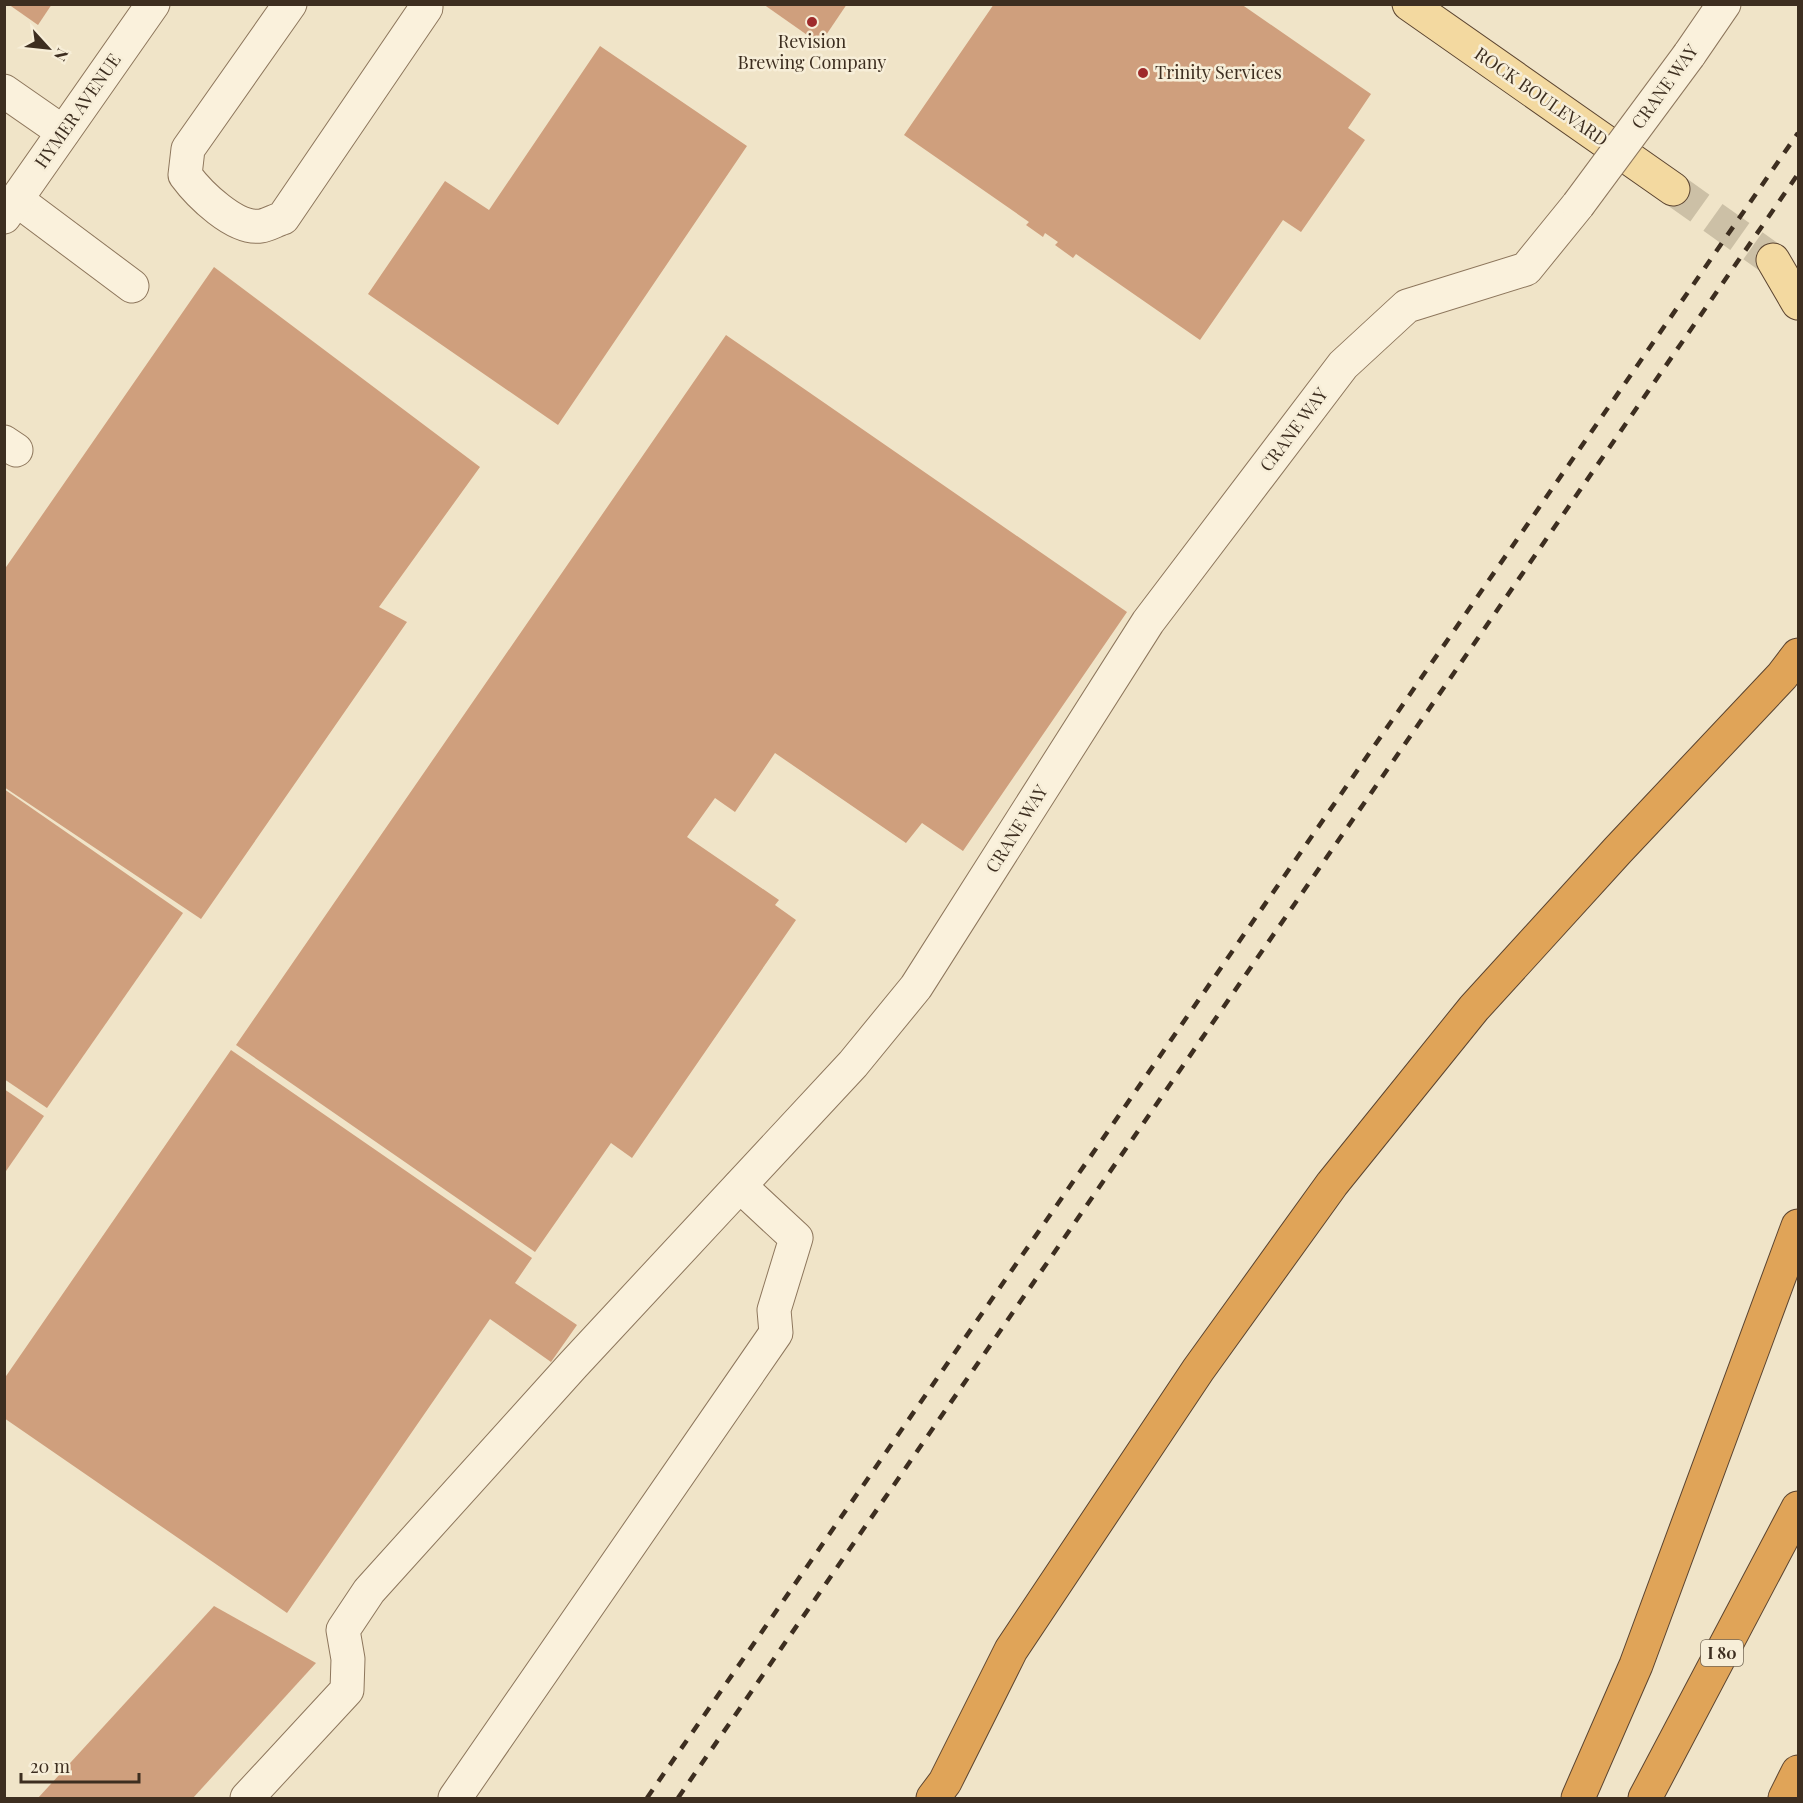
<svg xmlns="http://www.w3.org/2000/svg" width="1803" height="1803" viewBox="0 0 1803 1803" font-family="'Playfair Display',serif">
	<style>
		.building { fill: #cf9f7d }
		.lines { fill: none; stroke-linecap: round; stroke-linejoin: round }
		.major-tunnel { stroke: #ccc0a6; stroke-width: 33; stroke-dasharray: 33 16; stroke-linecap: butt }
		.minor-casing { stroke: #8d765c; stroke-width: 35 }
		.major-casing { stroke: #5b4430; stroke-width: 35 }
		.highway-casing { stroke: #5b4430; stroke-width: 35 }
		.minor { stroke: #faf1dc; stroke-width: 33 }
		.major { stroke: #f3d9a0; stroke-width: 33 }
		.highway { stroke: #e0a458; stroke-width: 33 }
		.rail { stroke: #3d2e20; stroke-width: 4.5; stroke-dasharray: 10 10; stroke-linecap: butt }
		.minor-bridge-casing { stroke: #8d765c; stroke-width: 35; stroke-linecap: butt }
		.minor-bridge { stroke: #faf1dc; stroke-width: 33 }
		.poi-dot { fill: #9e2a2b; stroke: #f7eed8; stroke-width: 2 }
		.labels { text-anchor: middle; stroke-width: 5; stroke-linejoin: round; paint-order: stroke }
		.shield { fill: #f7eed8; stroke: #756857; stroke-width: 1.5 }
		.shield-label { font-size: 16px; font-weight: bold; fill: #3d2e20 }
		.poi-label { font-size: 18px; fill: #3d2e20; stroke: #f7eed8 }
		.street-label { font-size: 18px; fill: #3d2e20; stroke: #f7eed8 }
	</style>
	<rect width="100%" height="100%" fill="#f0e4c8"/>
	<g class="building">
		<polygon points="8,4 52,4 38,25"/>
		<polygon points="763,4 847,4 820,44"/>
		<polygon points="994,4 1241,4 1371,94 1348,128 1365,140 1301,232 1283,220 1200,340 1076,254 1073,258 1055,245 1058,242 1045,233 1043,237 1026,225 1029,222 904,135"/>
		<polygon points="600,46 747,146 558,425 368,294 445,181 489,210"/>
		<polygon points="214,267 480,467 379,607 407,622 201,919 4,787 4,570"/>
		<polygon points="726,335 1127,612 963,851 922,823 906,843 775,753 735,812 715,798 687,837 779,900 775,905 796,920 632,1158 611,1143 535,1252 236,1045"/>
		<polygon points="4,789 183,913 47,1108 4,1079"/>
		<polygon points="231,1050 532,1258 515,1283 577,1325 551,1362 490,1319 287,1613 4,1418 4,1379"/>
		<polygon points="4,1089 44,1116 4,1174"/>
		<polygon points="214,1606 316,1663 193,1798 38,1798"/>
	</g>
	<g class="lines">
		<polyline class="major-tunnel" points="1673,189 1773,260"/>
		<defs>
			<g id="minor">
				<path d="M290,4L188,149L185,175C199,194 235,230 261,226C268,225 276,220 283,218L426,8V4"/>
				<polyline points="1689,55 1724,4"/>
				<polyline points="4,91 63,132"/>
				<polyline points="17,200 132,286"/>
				<polyline points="4,217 153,4"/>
				<polyline points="4,442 16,450"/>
				<polyline points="247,1798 347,1690 348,1659 343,1630 369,1591 573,1365 853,1064 916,987 1148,622 1343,365 1407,306 1526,269 1578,205"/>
				<polyline points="455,1798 776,1333 774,1310 796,1238 740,1186"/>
			</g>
			<g id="major">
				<polyline points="1409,4 1673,189"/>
				<polyline points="1773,260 1798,303"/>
			</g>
			<g id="highway">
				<polyline points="933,1798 945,1782 1011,1650 1198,1370 1332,1184 1474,1008 1618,850 1782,676 1798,655"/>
				<polyline points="1578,1798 1636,1665 1798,1226"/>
				<polyline points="1645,1798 1798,1508"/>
				<polyline points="1785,1798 1798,1772"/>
			</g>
		</defs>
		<use href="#minor" class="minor-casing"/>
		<use href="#major" class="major-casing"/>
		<use href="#highway" class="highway-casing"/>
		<use href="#minor" class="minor"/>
		<use href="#major" class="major"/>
		<use href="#highway" class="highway"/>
		<g class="rail">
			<polyline points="647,1798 1798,133"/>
			<polyline points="678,1798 1798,174"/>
		</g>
		<defs>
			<polyline id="minor-bridge" points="1578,205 1689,55"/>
		</defs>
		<use href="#minor-bridge" class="minor-bridge-casing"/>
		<use href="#minor-bridge" class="minor-bridge"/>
	</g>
	<g class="poi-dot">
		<circle cx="812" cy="22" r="6"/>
		<circle cx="1143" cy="73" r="6"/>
	</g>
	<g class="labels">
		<rect class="shield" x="1701" y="1640" width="42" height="26" rx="4.5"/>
		<g class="shield-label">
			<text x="1722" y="1659">I 80</text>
		</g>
		<g class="poi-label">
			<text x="812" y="48">Revision<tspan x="812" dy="21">Brewing Company</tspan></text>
			<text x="1155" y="79" text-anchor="start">Trinity Services</text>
		</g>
		<g class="street-label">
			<text transform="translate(1665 87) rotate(-54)" y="6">CRANE WAY</text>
			<text transform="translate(1541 97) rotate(35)" y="6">ROCK BOULEVARD</text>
			<text transform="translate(78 111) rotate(-55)" y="6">HYMER AVENUE</text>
			<text transform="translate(1294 430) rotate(-53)" y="6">CRANE WAY</text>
			<text transform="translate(1017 829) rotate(-58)" y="6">CRANE WAY</text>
		</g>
	</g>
	<rect width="1803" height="1803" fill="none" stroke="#3d2e20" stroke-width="12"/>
	<g transform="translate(48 48) rotate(117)" stroke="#f7eed8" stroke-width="4.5" paint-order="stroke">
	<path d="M0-4.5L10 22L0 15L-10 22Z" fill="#3d2e20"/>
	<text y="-9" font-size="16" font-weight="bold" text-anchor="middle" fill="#3d2e20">N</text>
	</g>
	<path d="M21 1773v9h118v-9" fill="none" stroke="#3d2e20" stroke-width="3"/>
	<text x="30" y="1773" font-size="18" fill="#3d2e20" stroke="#f7eed8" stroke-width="4.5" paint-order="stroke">20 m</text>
</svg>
